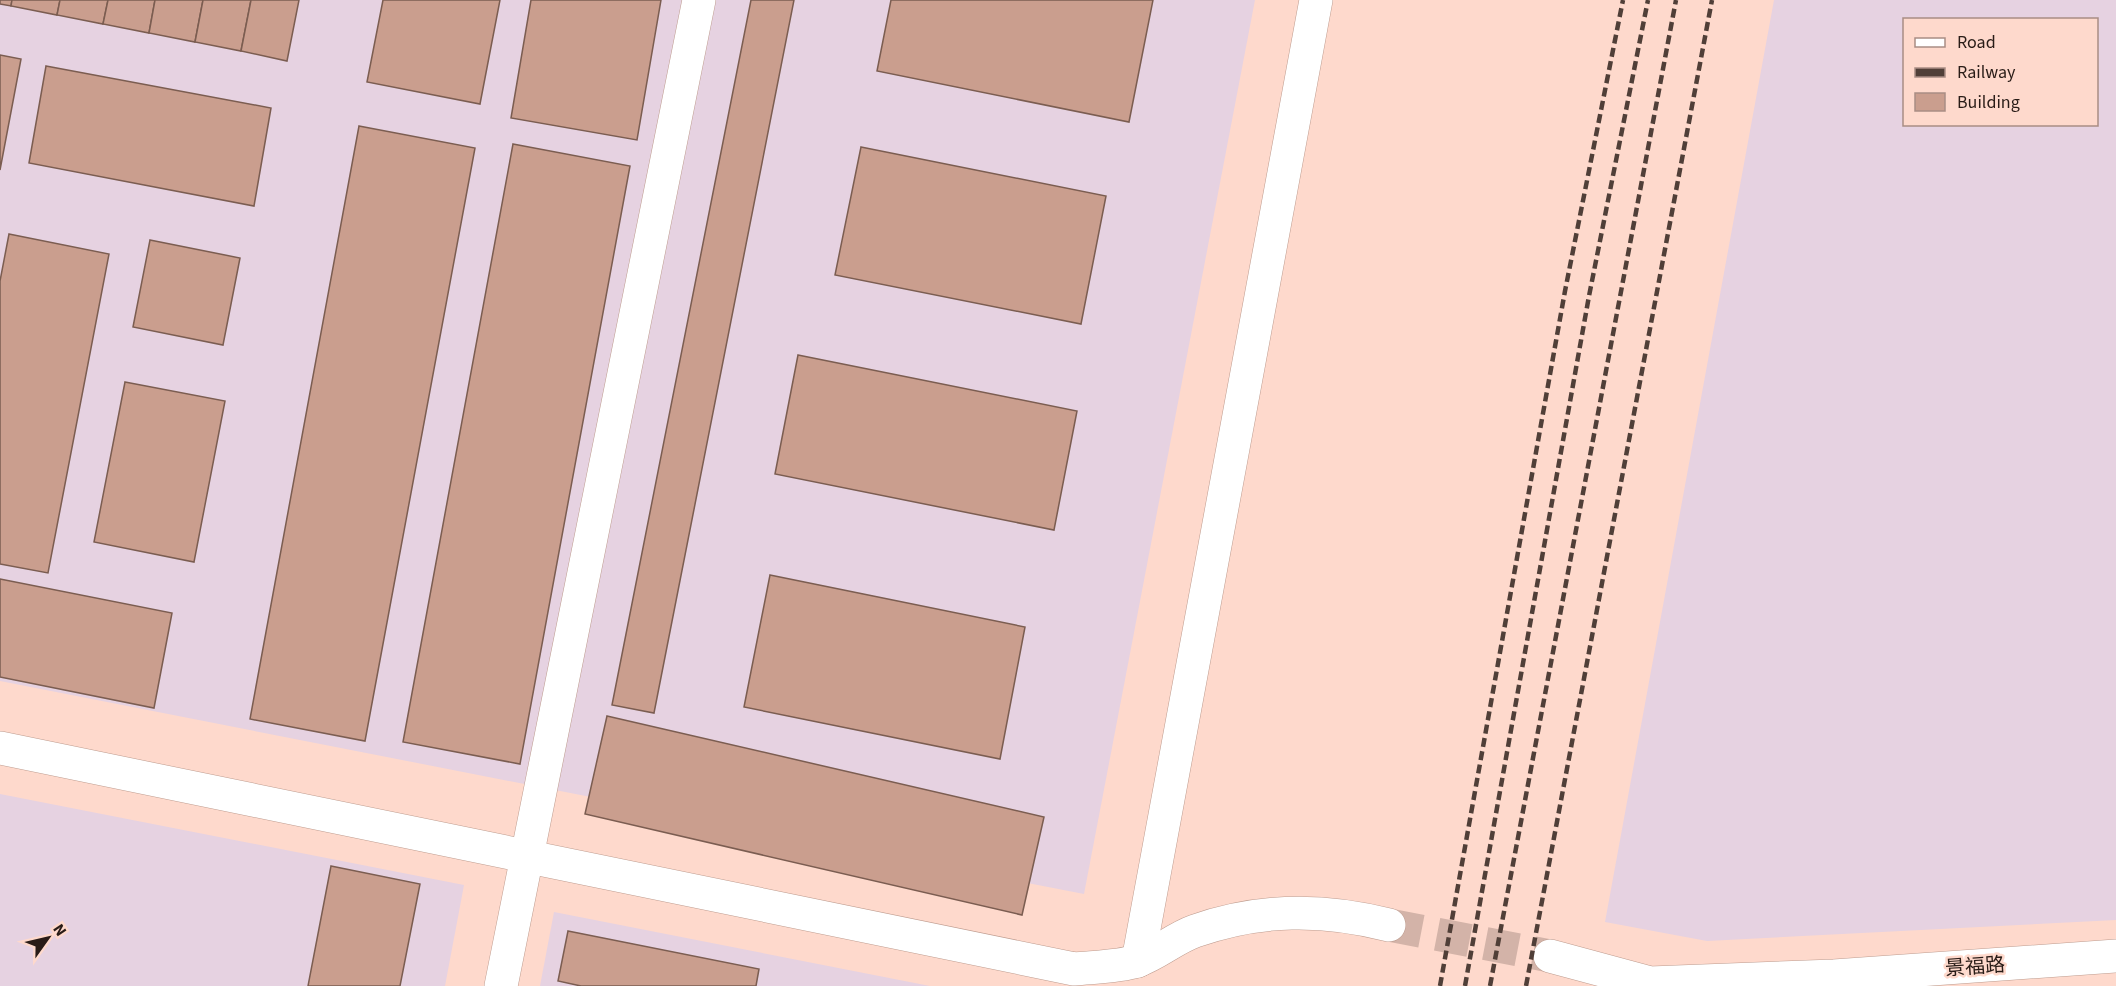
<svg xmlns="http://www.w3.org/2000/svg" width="2116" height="986" viewBox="0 0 2116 986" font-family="'Source Sans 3','Noto Sans SC',sans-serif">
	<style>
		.industrial { fill: #e6d2e1; fill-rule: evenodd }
		.building { fill: #ca9e8e; stroke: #7b5d51; stroke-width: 1.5 }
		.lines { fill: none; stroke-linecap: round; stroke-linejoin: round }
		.street-tunnel { stroke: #d3b3a8; stroke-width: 33; stroke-dasharray: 33 16; stroke-linecap: butt }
		.street-casing { stroke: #be9c8f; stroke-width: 34 }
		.street { stroke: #fff; stroke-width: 33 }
		.rail { stroke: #503f38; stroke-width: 4.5; stroke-dasharray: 9 4.5; stroke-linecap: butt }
		.labels { text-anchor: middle; stroke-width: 5; stroke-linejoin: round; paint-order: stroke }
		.street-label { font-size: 20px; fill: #291c17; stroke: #fed9cc }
	</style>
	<rect width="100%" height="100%" fill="#fed9cc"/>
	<g class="industrial">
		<polygon points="0,0 1255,0 1084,894 0,681"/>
		<path d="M1774,0H2116V920L1707,941L1605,922ZM1904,20H2096V124H1904Z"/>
		<polygon points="0,794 464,885 445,986 0,986"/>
		<polygon points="554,912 930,986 540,986"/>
	</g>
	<g class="building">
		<polygon points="0,0 12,0 11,6 0,4"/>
		<polygon points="12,0 60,0 57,15 11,6"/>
		<polygon points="60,0 108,0 103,24 57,15"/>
		<polygon points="108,0 155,0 149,33 103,24"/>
		<polygon points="155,0 203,0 195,42 149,33"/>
		<polygon points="203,0 251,0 241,51 195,42"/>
		<polygon points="251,0 299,0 287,61 241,51"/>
		<polygon points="383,0 500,0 480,104 367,82"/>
		<polygon points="531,0 661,0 637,140 511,118"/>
		<polygon points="751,0 794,0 654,713 612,705"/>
		<polygon points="891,0 1153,0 1129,122 877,71"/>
		<polygon points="0,55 21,59 0,170"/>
		<polygon points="46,66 271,108 254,206 29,163"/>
		<polygon points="359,126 475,148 365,741 250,719"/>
		<polygon points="513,144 630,166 520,764 403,742"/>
		<polygon points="861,147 1106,196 1081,324 835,275"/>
		<polygon points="9,234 109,254 48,573 0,564 0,281"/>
		<polygon points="150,240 240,258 223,345 133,327"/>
		<polygon points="798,355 1077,411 1054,530 775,474"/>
		<polygon points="125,382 225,401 194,562 94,542"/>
		<polygon points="770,575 1025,627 1000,759 744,707"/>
		<polygon points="0,579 172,613 154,708 0,677"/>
		<polygon points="607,716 1044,817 1022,915 585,814"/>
		<polygon points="331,866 420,884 400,986 308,986"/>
		<polygon points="568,931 759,969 756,986 581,986 558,981"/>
	</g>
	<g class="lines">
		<polyline class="street-tunnel" points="1389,925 1550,956"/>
		<defs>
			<g id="street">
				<path d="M0,748L1074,969C1094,967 1118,967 1137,961C1157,954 1175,938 1195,931C1260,908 1323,908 1389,925"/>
				<polyline points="1550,956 1650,983 1834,976 2116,956"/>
				<polyline points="1138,961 1316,0"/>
				<polyline points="501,986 699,0"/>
			</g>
		</defs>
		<use href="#street" class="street-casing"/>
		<use href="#street" class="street"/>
		<g class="rail">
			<polyline points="1440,986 1565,291 1623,0"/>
			<polyline points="1465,986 1589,296 1648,0"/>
			<polyline points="1490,986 1676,0"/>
			<polyline points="1526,986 1712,0"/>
		</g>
	</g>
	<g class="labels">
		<g class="street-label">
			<text transform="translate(1975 966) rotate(-4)" y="7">景福路</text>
		</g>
	</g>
	<rect x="1903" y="18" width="195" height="108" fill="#fed9cc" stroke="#a98d84" stroke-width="1.5"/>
	<rect x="1915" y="38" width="30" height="9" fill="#ffffff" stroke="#a98d84" stroke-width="1.5"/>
	<text x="1957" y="48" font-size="18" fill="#291c17">Road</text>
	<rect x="1915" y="68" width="30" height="9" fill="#503f38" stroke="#a98d84" stroke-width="1.5"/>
	<text x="1957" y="78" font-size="18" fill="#291c17">Railway</text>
	<rect x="1915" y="93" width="30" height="18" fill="#ca9e8e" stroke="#a98d84" stroke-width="1.5"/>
	<text x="1957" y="108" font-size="18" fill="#291c17">Building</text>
	<g transform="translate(48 938) rotate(56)" stroke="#fed9cc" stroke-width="4.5" paint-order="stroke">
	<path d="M0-4.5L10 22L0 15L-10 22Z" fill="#291c17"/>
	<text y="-9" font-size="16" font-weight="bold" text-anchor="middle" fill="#291c17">N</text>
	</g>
</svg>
